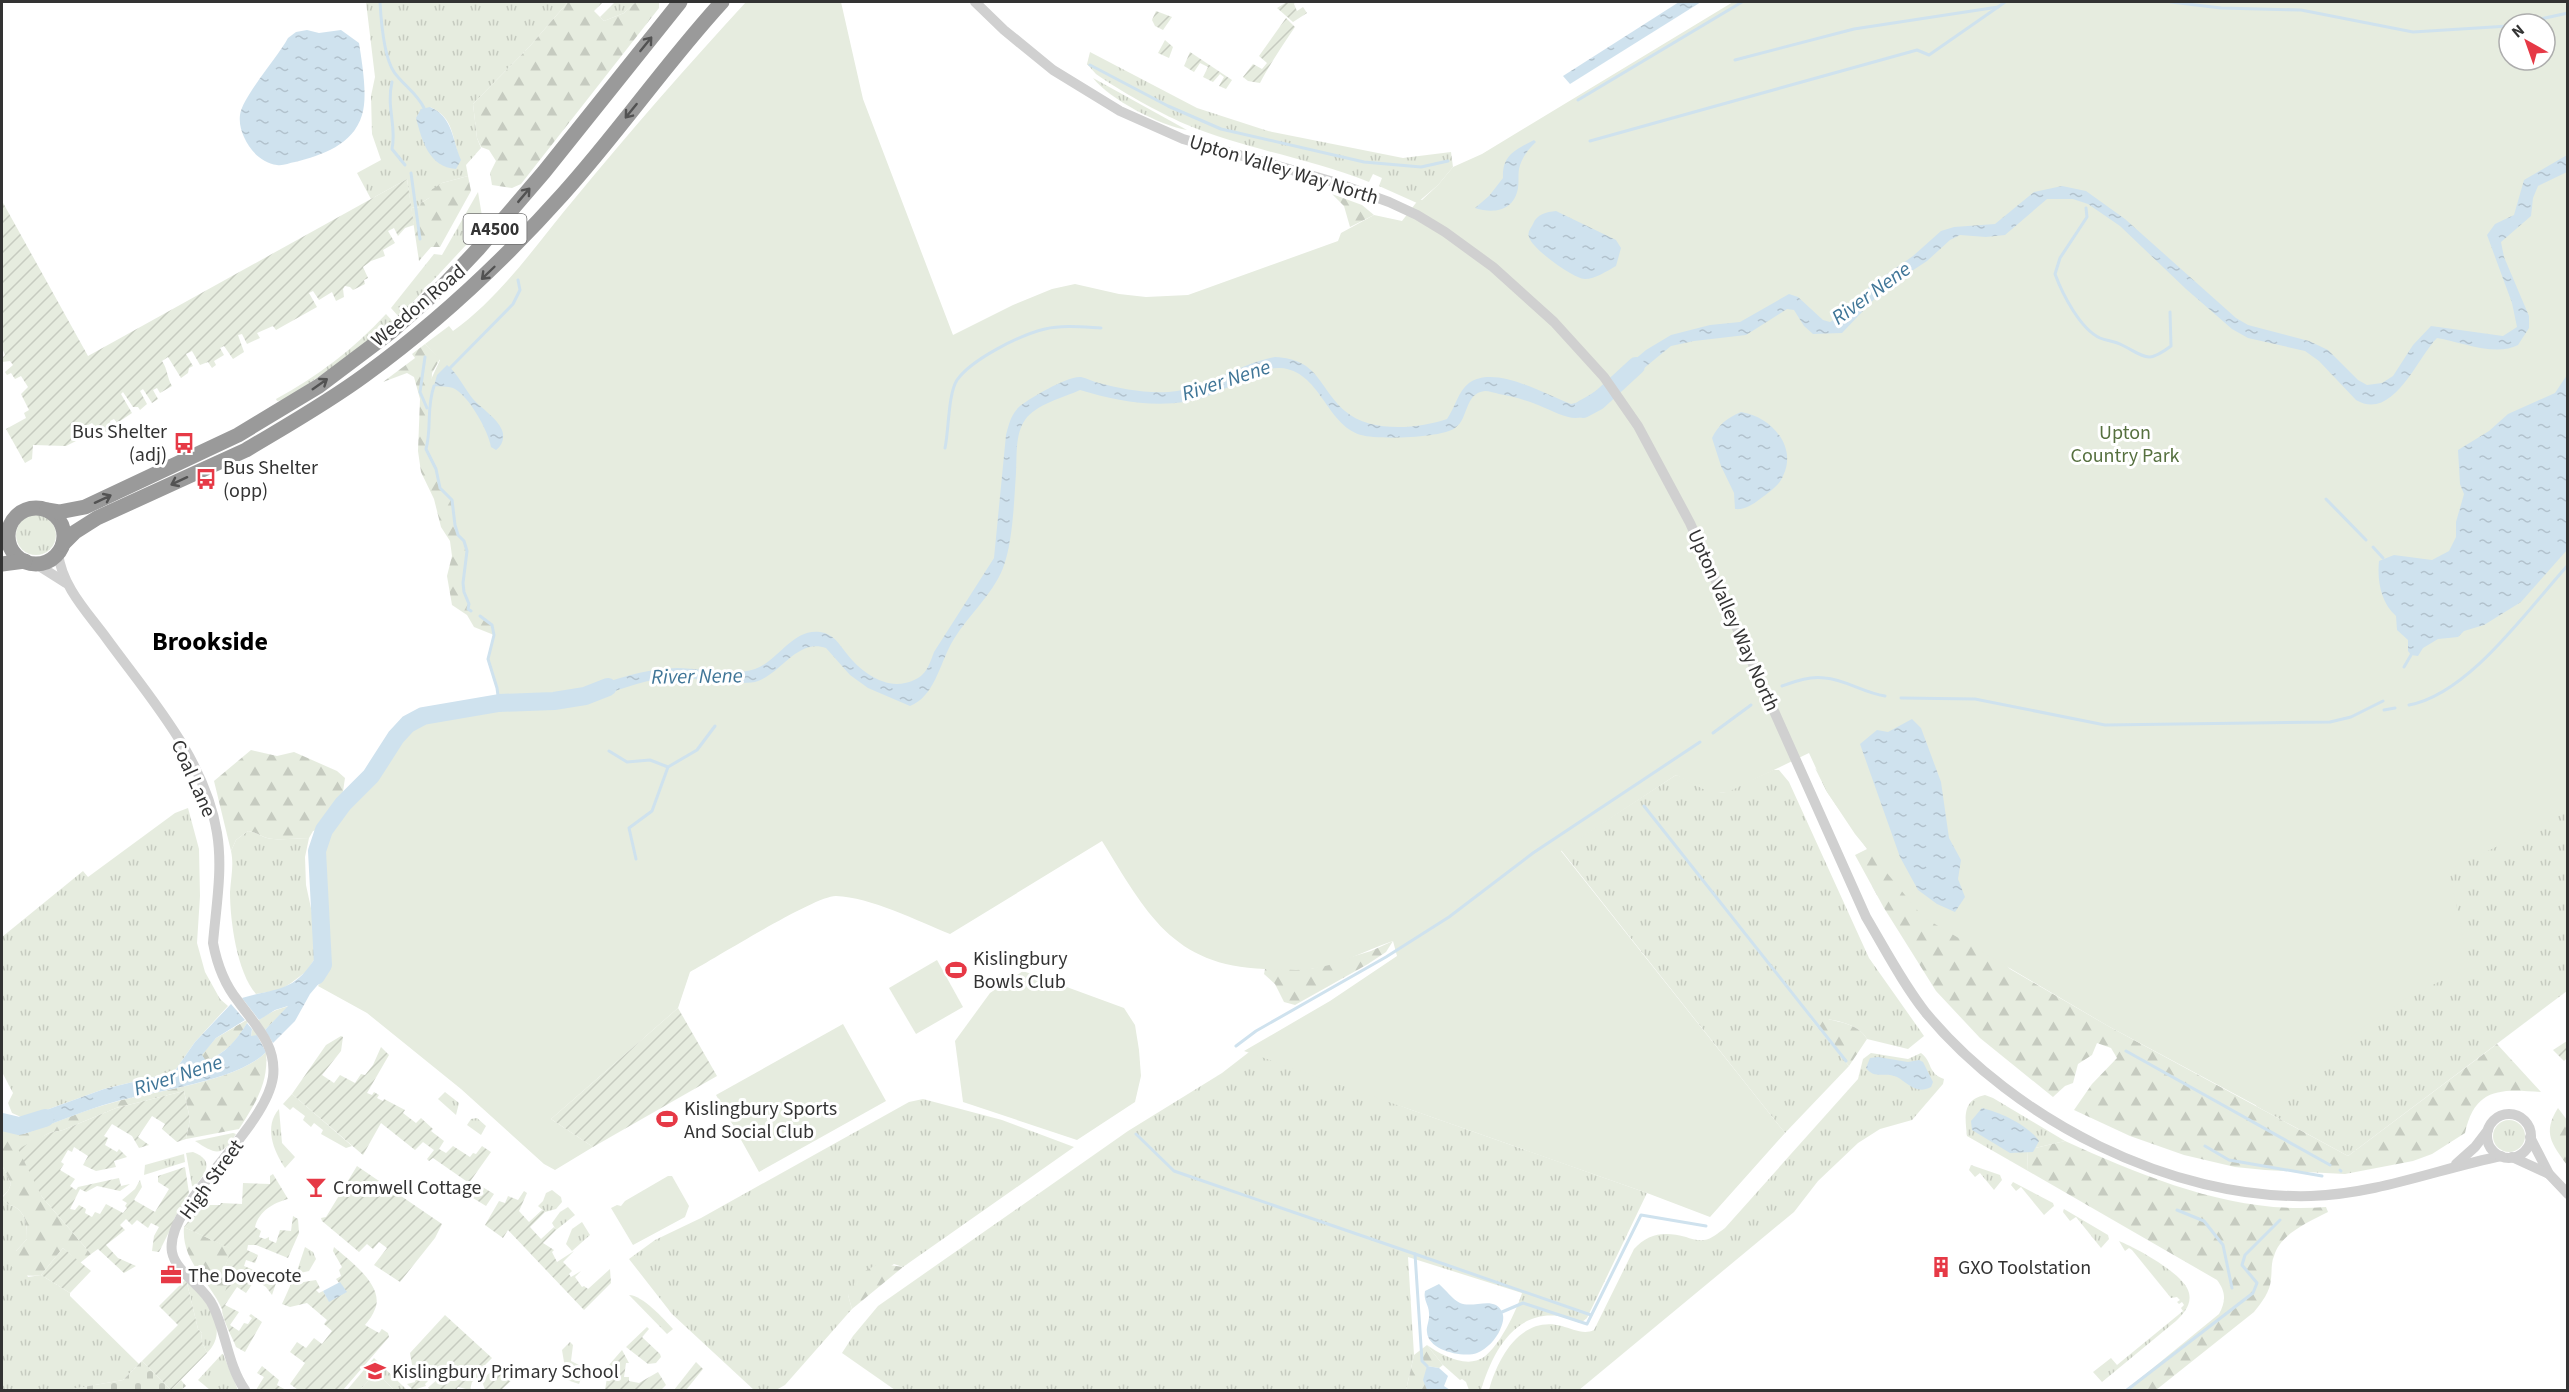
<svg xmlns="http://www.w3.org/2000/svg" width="2569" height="1392" viewBox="0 0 2569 1392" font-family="'Source Sans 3',sans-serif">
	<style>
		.grass { fill: url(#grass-tufts); fill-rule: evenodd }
		.forest { fill: url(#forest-firs) }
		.cemetery { fill: url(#cemetery-stones) }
		.park { fill: #e6ecdf; fill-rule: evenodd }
		.garden { fill: url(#garden-furrows) }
		.water { fill: url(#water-ripples) }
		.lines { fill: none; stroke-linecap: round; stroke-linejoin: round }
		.stream { stroke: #cfe2ee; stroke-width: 3 }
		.river { stroke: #cfe2ee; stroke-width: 18 }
		.minor { stroke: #d0d0d0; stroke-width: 10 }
		.highway { stroke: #9a9a9a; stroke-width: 15 }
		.oneway { stroke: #525252 }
		.labels { text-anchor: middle; stroke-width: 6; stroke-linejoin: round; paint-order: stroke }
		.shield { fill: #fff; stroke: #707070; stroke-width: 1.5 }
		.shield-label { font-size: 18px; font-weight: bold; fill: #333 }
		.street-label { font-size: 20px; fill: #333; stroke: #fff }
		.poi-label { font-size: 20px; fill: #333; stroke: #fff; text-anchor: start }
		.park-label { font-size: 20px; fill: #56703f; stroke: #fff }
		.water-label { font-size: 21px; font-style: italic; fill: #3f7597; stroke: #fff }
		.district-label { font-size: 26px; font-weight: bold; fill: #000; stroke: #fff }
	</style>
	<defs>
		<pattern id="grass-tufts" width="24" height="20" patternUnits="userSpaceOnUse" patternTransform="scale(1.5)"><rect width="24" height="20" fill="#e6ecdf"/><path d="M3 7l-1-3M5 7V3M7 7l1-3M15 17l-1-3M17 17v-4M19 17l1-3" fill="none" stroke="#c6cbc0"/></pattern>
		<pattern id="forest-firs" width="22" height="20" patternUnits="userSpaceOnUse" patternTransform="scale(1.5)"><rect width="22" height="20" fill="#e6ecdf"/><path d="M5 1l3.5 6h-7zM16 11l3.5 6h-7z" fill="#c6cbc0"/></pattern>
		<pattern id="cemetery-stones" width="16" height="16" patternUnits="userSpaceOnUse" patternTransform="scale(1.5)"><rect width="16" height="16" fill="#e6ecdf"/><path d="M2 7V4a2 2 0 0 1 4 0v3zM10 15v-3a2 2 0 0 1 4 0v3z" fill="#c6cbc0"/></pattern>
		<pattern id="garden-furrows" width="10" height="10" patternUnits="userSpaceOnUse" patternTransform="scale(1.5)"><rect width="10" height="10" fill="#e6ecdf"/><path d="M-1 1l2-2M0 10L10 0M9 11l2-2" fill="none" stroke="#c6cbc0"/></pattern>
		<pattern id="water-ripples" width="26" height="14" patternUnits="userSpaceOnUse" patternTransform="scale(1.5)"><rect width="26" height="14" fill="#cfe2ee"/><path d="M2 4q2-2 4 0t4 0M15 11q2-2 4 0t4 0" fill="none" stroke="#b2c2cd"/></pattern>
	</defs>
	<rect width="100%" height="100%" fill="#fff"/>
	<g class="grass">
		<path d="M366,2H568L530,46L473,104L477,138L481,148L466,165L468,176L442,183L429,198L421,203L420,208L411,207L407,179L371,199L357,173L381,160L372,134L371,96L375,77ZM430,107C454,117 452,138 460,160Z"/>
		<polygon points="615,2 636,2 624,13 604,21 600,17"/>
		<path d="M1090,52L1197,108L1268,131L1403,158L1451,152L1453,167L1438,185L1417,203L1379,186L1382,178L1373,174L1369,182C1309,158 1244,149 1185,124C1158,112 1120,91 1096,74L1087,64Z"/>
		<path d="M1093,78L1187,130C1161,126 1109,99 1093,78Z"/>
		<polygon points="478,192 483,222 480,230 399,317 391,308 434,254 442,255"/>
		<path d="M386,314L394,323L366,345L284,400L277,401L276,399C318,376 354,349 386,314Z"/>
		<circle cx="36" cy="535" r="20"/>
		<polygon points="2568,585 2567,991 2348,1156 2256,1106"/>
		<path d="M1773,770H1779L1789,782L1869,958L1924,1036L1908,1049L1867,1039C1858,1022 1828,1018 1810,1018L1849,1066L1785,1133L1561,850L1676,775C1696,782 1703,794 1726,792Z"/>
		<polygon points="188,808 199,849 200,896 197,943 205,972 220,999 228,1006 195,1042 174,1072 104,1089 38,1113 21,1117 12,1113 8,1103 13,1093 2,1072 2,937 83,871 88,877 175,813"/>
		<path d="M248,831C256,832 260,836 267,838C280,841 295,838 309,838L305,857L306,885L317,936V955L307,971L291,983L280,990L256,994C237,972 230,921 230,892C231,877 234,865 231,851L236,840Z"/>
		<path d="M1253,1049L1409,1109L1647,1193L1587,1318L1581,1323C1573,1321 1566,1317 1558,1316C1513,1311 1492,1354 1481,1390H1469L1466,1382L1462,1379L1460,1380L1443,1365L1427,1345C1441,1355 1467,1369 1484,1357C1500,1345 1516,1312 1522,1293L1408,1257L1414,1355L1406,1390H895L842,1353L853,1336L878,1306L1128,1131L1222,1073Z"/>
		<path d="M1871,1053L1908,1059L1921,1053C1933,1062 1927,1073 1944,1079L1943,1084L1912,1120L1880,1129L1858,1143L1818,1181L1794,1212L1579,1390H1489C1498,1357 1521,1315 1562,1326C1572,1329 1584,1335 1594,1330L1634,1249C1648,1233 1665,1231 1686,1237C1691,1239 1699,1241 1704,1240C1712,1239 1718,1233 1725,1228L1858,1079L1863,1059Z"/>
		<polygon points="445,1092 459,1103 456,1115 438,1099"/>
		<polygon points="292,1094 352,1146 346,1148 321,1134 323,1130 314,1123 311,1127 303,1120 305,1116 293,1107 290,1110 283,1104"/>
		<path d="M1985,1095L1993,1098L2065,1141L2027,1150L2028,1171L1967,1136C1965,1117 1962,1100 1985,1095Z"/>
		<polygon points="923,1099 1002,1120 1074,1147 903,1267 894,1264 848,1295 852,1309 785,1385 776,1390 754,1390 672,1314 629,1259 655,1240 701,1218 909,1102"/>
		<path d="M279,1109L282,1143L295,1157L285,1168C273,1150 264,1126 279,1109Z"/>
		<polygon points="477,1118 486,1126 481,1135 467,1125 471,1119"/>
		<circle cx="2509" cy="1136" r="16"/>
		<path d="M233,1133L236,1134C221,1157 217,1155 195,1141Z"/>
		<path d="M193,1152C216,1161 205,1174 194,1187L192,1186L186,1153Z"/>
		<polygon points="184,1154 185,1162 144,1175 145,1165"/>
		<polygon points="2,1165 11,1184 8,1191 2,1197"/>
		<polygon points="1971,1165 2000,1175 2002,1180 1994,1190 1980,1173 1975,1177 1969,1170"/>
		<polygon points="2013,1182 2053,1203 2054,1206 2044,1215 2021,1187 2016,1191 2011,1185"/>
		<polygon points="552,1190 561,1197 562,1202 556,1209 545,1212 538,1206 543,1201 546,1193"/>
		<path d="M2,1198C7,1206 12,1204 18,1209C27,1217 27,1228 27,1239L16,1251L28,1277L41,1275L70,1293V1296L139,1364L123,1380L67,1390H2Z"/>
		<polygon points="568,1207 575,1215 556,1230 552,1223 560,1212"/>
		<polygon points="2064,1209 2108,1235 2109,1239 2101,1248 2076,1217 2070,1221 2063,1212"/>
		<polygon points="582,1222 590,1235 572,1251 566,1244 572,1229"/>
		<path d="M2119,1241C2136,1248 2185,1274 2189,1293C2192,1305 2183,1314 2176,1321L2102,1382L2093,1372L2111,1358L2117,1365L2183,1311L2181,1308L2184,1305L2182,1302L2179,1304L2177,1302L2180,1300L2177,1297L2171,1298L2132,1250L2129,1248L2125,1251Z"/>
		<polygon points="305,1247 313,1252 316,1259 309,1271 300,1273 297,1271"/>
		<path d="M186,1279C204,1298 232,1329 207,1353L201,1340L202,1333L198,1329Z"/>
		<path d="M629,1295C642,1295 664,1319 673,1329L667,1334Z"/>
		<polygon points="570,1342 573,1345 571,1361 585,1368 579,1384 567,1380 562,1350"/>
		<polygon points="222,1354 223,1354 238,1390 210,1390 198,1380"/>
		<polygon points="374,1358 407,1390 394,1390 376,1372 360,1390 347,1390"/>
	</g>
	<g class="forest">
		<polygon points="568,2 603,2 594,11 604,21 624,13 636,2 659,2 659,8 521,184 512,188 492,185 490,173 496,161 489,150 481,147 477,138 473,104 530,46"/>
		<polygon points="468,176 471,191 440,247 431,247 419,261 411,207 419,208 421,203 429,198 431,190 442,183"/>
		<polygon points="1332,194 1362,205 1374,215 1350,227 1344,206"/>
		<polygon points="425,344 440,359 432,373 431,395 488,602 494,635 474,627 467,615 452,605 447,576 452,556 450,541 441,527 434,499 421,472 418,451 420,399 414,377 407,373 383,382 415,358 412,354"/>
		<path d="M251,750L277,756L294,752L337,771L345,778L342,798L321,829L313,831L309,838C295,838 281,841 267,838C260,836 256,832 248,831L236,840L231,851L214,781Z"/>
		<path d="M1815,768L2010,969L2108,1026L2348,1156L2497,1044L2541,1092C2501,1089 2475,1087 2465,1133L2432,1154L2413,1161L2345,1174L2265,1170L2235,1167L2184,1155L2130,1136L2074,1110L2092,1084L2117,1058L2111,1048L2097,1043L2092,1055L2078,1064L2073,1083L2065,1086L2053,1097L1980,1038L1936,991L1884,908L1855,855L1867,849L1827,792Z"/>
		<polygon points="1393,941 1386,952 1368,964 1295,1005 1284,1002 1275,984 1264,974 1265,969 1311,969 1371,951"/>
		<path d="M289,1006L265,1030L253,1037L251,1036C252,1018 274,1010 289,1006Z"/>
		<path d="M1814,1015C1832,1022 1857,1021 1867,1039L1849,1066L1810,1018Z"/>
		<path d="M250,1018C239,1038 228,1052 206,1061L201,1055L216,1038Z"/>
		<path d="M266,1052C269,1083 255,1104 239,1129L186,1139L190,1119L184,1091L116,1108L63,1130L49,1133L25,1147L42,1197L91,1254L80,1263L63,1248L41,1275C24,1278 12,1272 5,1256L16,1251L27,1239C27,1228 27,1217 18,1209C12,1204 7,1206 2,1198L8,1191L11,1184L2,1165V1122L23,1126L24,1134C54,1123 84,1110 115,1102C154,1091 239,1081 266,1052Z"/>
		<path d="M2558,1108L2567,1120V1165C2552,1144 2542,1133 2558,1108Z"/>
		<path d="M2065,1141C2147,1178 2235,1215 2326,1207L2328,1212C2309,1222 2281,1233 2274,1256C2271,1263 2272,1271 2271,1279C2270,1292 2262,1302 2254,1312L2156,1390H2126L2219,1314C2226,1301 2226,1292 2217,1280L2028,1171L2027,1150Z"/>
		<path d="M184,1227L232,1249L225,1267C231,1281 226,1294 222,1309C209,1280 181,1261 184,1227Z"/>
		<path d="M882,1264L903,1267L852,1309L848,1295C856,1278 863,1268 882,1264Z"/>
		<polygon points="1427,1345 1443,1365 1439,1368 1427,1366 1427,1390 1406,1390 1414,1355"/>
	</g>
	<polygon class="cemetery" points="142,1361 171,1390 181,1380 186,1386 181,1390 66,1390 123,1380"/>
	<g class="park">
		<path d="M746,2H841L863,99L953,335L1013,305L1052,289L1075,284L1119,294L1146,297L1188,295L1338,241L1341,233L1374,215L1402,221L1419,199L1422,200L1438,185L1453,167L1482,154L1733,2H2567V812L2449,870L2469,967L2408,997L2354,1034L2272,1114L2108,1026L1923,917L1855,834L1827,792L1809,753L1728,792L1711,793L1676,775L1561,851L1785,1133L1710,1217L1647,1193L1244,1051L1330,1001L1397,956L1393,941C1367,950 1339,965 1311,969C1296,971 1280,969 1265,969C1172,966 1146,912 1102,841L950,934C918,921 870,897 836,896C816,895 714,959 690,972L678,1008L551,1119L593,1147L555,1170L544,1164L461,1089L367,1013L318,986L327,974L331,962L330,941L317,851L324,830L343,804L371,776L396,737L408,724L423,716L499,703L497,688L488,659L494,635L492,625L468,609L469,604L464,592L463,583L467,551L464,541L458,535L455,525L452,500L440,488L436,469L426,449C429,439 431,396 428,386L440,360L425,344L449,326L453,331C502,296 538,242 576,197C631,130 688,65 746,2ZM2509,24H2545V60H2509Z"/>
		<polygon points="937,960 963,1007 916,1034 889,988"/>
		<polygon points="1023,971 1124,1008 1135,1025 1139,1050 1141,1076 1135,1102 1077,1140 963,1102 955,1041 990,993"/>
		<polygon points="843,1024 886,1101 759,1172 716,1095"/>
		<polygon points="668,1176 672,1176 689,1206 685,1217 633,1245 611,1208 617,1205 621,1206 625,1201"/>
		<polygon points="376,1372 394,1390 360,1390"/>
	</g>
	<g class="garden">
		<polygon points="1287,2 1295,2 1294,4 1297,11 1303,7 1307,13 1293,22 1277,8"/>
		<polygon points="1156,11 1172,17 1163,30 1155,26 1152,20"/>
		<path d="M1286,18L1295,27C1284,43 1270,64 1260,83L1248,81L1243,77L1253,64L1262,69L1267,63L1259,56Z"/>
		<polygon points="1165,40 1173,47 1169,58 1158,53"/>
		<polygon points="1190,52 1232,80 1226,89 1219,86 1224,77 1220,74 1213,82 1203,77 1208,67 1200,63 1194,72 1184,66"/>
		<path d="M407,179L414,225L405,228L398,236L394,228L388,231L395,243L383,250L385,256L371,261L363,267L368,278L364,280L365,284L353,290L350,287L345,286L343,289L344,297L336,301L332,292L319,300L313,291L309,293L317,307L276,330L273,326L257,333L260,338L247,344L242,334L238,335L244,352L233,359L224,346L220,348L224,355L214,361L216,365L212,368L208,362L200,365L192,351L186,354L193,366L189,368L188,373L181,378L168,357L162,361C168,370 167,378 172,386L160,393L157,388L153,390L158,399L152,403L143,389L140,391L147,404L140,410L138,407H133L123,392L121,394L132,413L117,423L114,419L110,421L113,428L106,432L104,430L100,432L92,423L84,427L82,424L77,425L79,433L73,437L76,441L66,446L33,445L32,459L25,463L6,429L26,418L24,413L29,410L21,394L28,387L21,376L15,379L11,373L7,375L5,372L13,365L10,361L2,362V358L5,355L2,348V201L88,356Z"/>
		<polygon points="678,1008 717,1076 593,1147 551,1119"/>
		<polygon points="341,1036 343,1037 341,1051 322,1075 334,1083 340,1075 355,1083 361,1074 365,1075 373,1065 381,1047 389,1055 367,1093 372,1095 374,1092 379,1095 377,1098 383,1101 384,1099 405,1110 403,1113 416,1123 421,1118 433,1129 431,1131 444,1141 439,1149 446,1153 453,1146 470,1157 473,1153 476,1154 482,1146 491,1152 469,1183 433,1158 429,1161 427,1159 434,1150 423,1142 415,1150 381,1123 363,1155 292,1094 326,1045"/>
		<polygon points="2567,1041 2567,1058 2564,1061 2553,1050"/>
		<polygon points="184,1091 190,1119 186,1139 177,1142 162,1129 165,1124 152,1116 138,1137 149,1145 139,1148 132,1136 112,1124 104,1136 108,1138 105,1145 117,1152 119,1149 127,1157 114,1161 116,1167 96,1171 83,1165 88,1156 74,1147 72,1152 68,1150 61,1162 64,1164 60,1170 75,1179 70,1186 76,1190 78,1187 119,1178 121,1186 130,1184 120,1191 97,1186 86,1192 80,1189 70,1209 75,1210 79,1205 86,1209 85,1213 92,1217 95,1212 100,1214 106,1204 123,1213 127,1208 125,1206 127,1203 122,1200 135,1189 140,1180 142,1187 134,1200 155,1212 169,1189 158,1182 158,1176 185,1167 189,1193 174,1219 175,1220 159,1252 152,1251 154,1236 159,1227 151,1223 148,1228 137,1220 132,1225 126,1219 120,1225 125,1230 106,1245 118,1258 136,1266 124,1273 98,1249 91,1254 42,1197 18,1149 49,1133 63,1130 116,1108"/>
		<polygon points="357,1166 442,1224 435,1238 400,1282 374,1265 387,1248 379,1242 373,1249 367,1244 359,1252 322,1221 321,1218 326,1217"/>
		<path d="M273,1174L288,1199C273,1203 259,1211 255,1227L261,1231L259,1237L265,1239L269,1237V1240L276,1243L280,1230L291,1231L293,1216L298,1219L299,1233L288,1258L256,1245H248L247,1250L258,1255L255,1263L246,1260L244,1266L261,1273L260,1277L276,1283L272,1295L266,1287L255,1280L246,1293L237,1287L225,1305L239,1312L230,1325L239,1331L244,1323L248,1324L252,1318L249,1316L251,1314L262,1322L245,1352L236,1347C232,1336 221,1318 222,1307C224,1291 231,1282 225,1267L231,1249L184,1227L206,1198H207V1205H220L221,1203L242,1204L243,1183L270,1184V1176Z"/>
		<polygon points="481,1186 494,1194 486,1206 473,1198"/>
		<polygon points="524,1191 527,1193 519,1211 529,1222 542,1210 545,1212 530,1227 541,1239 554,1227 556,1230 543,1243 554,1250 552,1252 557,1262 574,1251 563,1262 572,1271 569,1274 571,1277 581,1271 575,1277 582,1287 584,1286 588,1289 610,1269 611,1283 584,1310 508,1230 503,1238 485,1225 499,1201 505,1203 508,1196 518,1200"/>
		<path d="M334,1247C349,1260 385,1286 375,1309C373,1315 369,1320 365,1325L379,1333L382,1329L388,1333L389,1337L343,1390H298L290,1384L305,1363L290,1352L297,1342L306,1348L314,1338L322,1344L332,1331L324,1324L327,1320L307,1303L290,1307L282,1304L291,1284L316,1280L320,1288L316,1290L319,1293L323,1291L329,1301L346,1292L336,1279L341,1276L339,1270L342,1267L333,1251Z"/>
		<polygon points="63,1248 91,1271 70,1293 41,1275"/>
		<polygon points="186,1279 198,1329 202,1333 201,1340 207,1353 171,1390 142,1361 178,1325 159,1306"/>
		<polygon points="445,1315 492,1358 479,1371 485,1377 498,1365 514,1378 501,1390 485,1390 483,1384 476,1379 472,1382 470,1390 458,1387 456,1390 431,1390 428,1388 440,1377 436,1373 425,1384 426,1386 413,1390 407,1384 415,1382 410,1353"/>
		<polygon points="647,1327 649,1329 642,1337 660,1354 661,1357 656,1363 648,1364 626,1347"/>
		<polygon points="622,1350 629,1363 626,1363 624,1377 629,1377 629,1381 639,1383 658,1372 666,1385 661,1390 605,1390 609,1365"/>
		<polygon points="696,1362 703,1369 686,1390 674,1390"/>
		<polygon points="262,1366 279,1380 277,1385 286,1390 256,1390 264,1377 257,1373"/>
	</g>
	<g class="water">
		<polygon points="1679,2 1701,2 1570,84 1563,76"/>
		<path d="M307,30L319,33L341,30L359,43C362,63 368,96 362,115C353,145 322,155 295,162C289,163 283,166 277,165C262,163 250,151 244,137C241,130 239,123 240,115C242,97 278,57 288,38L296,32Z"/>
		<path d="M430,107C453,117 452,139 461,160L456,169C429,167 422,141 416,118L421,109Z"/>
		<path d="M1534,140L1536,142C1528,149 1521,159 1519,169C1518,176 1519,182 1518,188C1514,211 1494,214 1475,208L1489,196L1503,178C1502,155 1515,150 1534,140Z"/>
		<path d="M2567,155V172L2538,186L2533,198L2531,216L2501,242L2504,257L2529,316V328L2518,345C2496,357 2461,342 2437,338C2417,358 2393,422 2356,400L2319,361L2305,351L2248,338L2232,329L2186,289L2120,226L2088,204L2073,199H2047L2005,235L1986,237L1960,235L1950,240L1927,261L1883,290L1842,333L1813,334L1804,326L1794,310L1787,309L1746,335L1694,341L1671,346L1621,387L1614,377L1646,350L1671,335L1710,325L1740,322L1789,294L1798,297L1823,320L1830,322L1843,314L1870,286L1913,256L1941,231L1954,227L1995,224L2034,192L2062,186L2086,191L2125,219L2236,318L2248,325L2309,341L2328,350L2358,380L2367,385L2382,383L2393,376L2413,345L2431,326L2503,336L2517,327L2512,303L2487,235L2495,224L2514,215L2524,180Z"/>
		<path d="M1556,211L1616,240L1621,248L1616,266C1607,271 1595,279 1585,279C1574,279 1532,249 1529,237C1527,232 1531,228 1533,224C1537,214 1546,212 1556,211Z"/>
		<path d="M1275,357C1319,359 1318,387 1345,411C1370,433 1418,429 1447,419C1455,408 1458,391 1469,383C1495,364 1546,395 1571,404L1579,402L1597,390L1605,400C1579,429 1568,417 1538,405C1525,400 1512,396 1499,394C1495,393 1489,391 1485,391C1464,393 1469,419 1455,428C1442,438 1378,440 1361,435C1326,425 1320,370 1280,368C1257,367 1234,386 1213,394C1171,411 1123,403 1080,390C1063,398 1036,404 1025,420C1015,434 1017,456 1016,473C1014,501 1013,542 1003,568C992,596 966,617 951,644C940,664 934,697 910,706L868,688L850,675L826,648C798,638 781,673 758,681C742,687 697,677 676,678C644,678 616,691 587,702L584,690C616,679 643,669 677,668C701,668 732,677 755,669C778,661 793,628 820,632C834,634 839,644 847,654C860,671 883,688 905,683C924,679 928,669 934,652L994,558L1006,435C1009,424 1011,414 1020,406C1030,398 1069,375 1081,377C1087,378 1093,382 1099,383C1122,389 1152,395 1177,391C1212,385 1242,363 1275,357Z"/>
		<path d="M447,365C458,374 464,388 473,399C481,408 497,418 502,430C505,438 502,446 496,450L491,447C489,432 468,394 453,388C448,386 440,387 434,386L437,375Z"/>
		<path d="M2567,375V550L2521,602L2484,625L2464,631L2458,637L2438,639L2423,648L2418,656L2411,655L2408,651V640L2397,630L2396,616C2381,603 2377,581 2379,561L2394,555L2432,560L2449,551L2456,537V522L2464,494L2460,484L2458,450L2489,431L2508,414L2555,393Z"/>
		<path d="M1741,412C1770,416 1798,446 1783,476C1779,486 1769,492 1760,499C1752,505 1745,510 1735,509L1734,493L1721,466L1712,438C1719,424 1727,418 1741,412Z"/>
		<polygon points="1912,719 1921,728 1941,782 1949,838 1961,860 1958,879 1965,897 1955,912 1937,904 1918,890 1900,857 1860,744 1877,730 1888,732"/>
		<path d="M317,955H330L327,974L310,994L295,1021L273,1043L265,1030L288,1006L275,1010L259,1020L242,998C279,987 294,993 317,955Z"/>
		<path d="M231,1004L245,1020L216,1038L202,1055L206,1061C226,1053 236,1041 247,1023L252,1029L251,1036L257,1035L266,1052C239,1081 153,1091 114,1102C84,1110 54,1124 23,1134L21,1117L38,1113L104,1089L174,1072L195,1042Z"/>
		<path d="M1878,1057L1908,1062L1919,1060L1923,1062L1933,1082L1931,1087C1916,1095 1908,1083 1897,1077C1885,1071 1875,1080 1866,1068L1870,1058Z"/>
		<path d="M1982,1108C2000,1112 2029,1126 2039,1141L2033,1152L2010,1153L1972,1130L1971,1121Z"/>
		<polygon points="340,1282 347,1292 329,1302 323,1291"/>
		<path d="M1439,1284C1446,1290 1452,1299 1460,1303C1473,1309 1495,1295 1502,1312C1505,1318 1502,1325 1500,1330C1496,1339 1487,1349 1477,1353C1464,1358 1428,1351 1427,1332C1426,1326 1430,1320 1429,1313C1429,1305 1423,1300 1425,1291Z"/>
		<polygon points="1427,1366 1439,1368 1448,1376 1444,1386 1450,1390 1427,1390 1423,1380"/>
	</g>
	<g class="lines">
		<g class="stream">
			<path d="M380,2C381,20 384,57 394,72C403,85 417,93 424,108"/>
			<polyline points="2171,2 2221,8 2301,10 2413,32 2509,26"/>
			<polyline points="2518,24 2568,13"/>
			<polyline points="1735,60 1854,29 1998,7 2005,2"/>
			<polyline points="1090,65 1168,106 1221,129 1364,162 1421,167 1448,161"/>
			<path d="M392,82C386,107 397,127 392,149L405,165"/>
			<polyline points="1578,100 1742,2"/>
			<polyline points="1590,141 1917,50 1929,55 1998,7"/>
			<polyline points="411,173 420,239"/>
			<path d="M2086,208L2087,217L2060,258L2055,274C2062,293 2080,329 2100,338C2107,341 2114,341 2122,345C2146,357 2147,364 2171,346L2170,312"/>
			<polyline points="425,357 420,392 427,408"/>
			<polyline points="450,368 513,304 520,290 518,280"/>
			<path d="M434,386C426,409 432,427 426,449L436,469L440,488L452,500L455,525L458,535L464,541L467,551L463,583L464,592L469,604L468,609L471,611"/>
			<path d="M945,448C949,430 948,394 957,380C972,359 1020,335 1045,329C1063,325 1082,327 1101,328"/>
			<polyline points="2326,499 2366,540"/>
			<polyline points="2373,547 2383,558"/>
			<polyline points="480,616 492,625 494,635 488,659 497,688 499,703"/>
			<polyline points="2404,667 2411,655"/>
			<path d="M1782,686C1796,681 1809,676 1825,678C1844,679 1864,693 1885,696"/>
			<polyline points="1901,698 1975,699 2105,725 2330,722 2351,717 2383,701"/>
			<path d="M2409,705C2469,694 2527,610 2568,565"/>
			<polyline points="2384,710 2395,708"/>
			<polyline points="1713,733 1751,705"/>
			<polyline points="609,751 627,762 650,760 668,767"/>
			<polyline points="1644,806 1846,1061"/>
			<polyline points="636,859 629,828 652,811 668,767 697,750 715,726"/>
			<polyline points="1236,1046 1256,1031 1386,957 1449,917 1533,853 1700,742"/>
			<polyline points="2126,1051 2330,1165"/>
			<polyline points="1136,1134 1174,1171 1415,1254 1422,1361 1427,1366"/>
			<polyline points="2205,1146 2229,1160 2322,1176"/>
			<polyline points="2340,1170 2341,1171"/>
			<polyline points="2177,1210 2204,1221 2223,1245 2232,1288"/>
			<polyline points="1415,1254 1591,1315"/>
			<polyline points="1502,1312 1523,1303 1587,1324 1641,1215 1706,1226"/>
			<polyline points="2127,1390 2253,1293 2257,1283 2242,1265 2245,1255 2280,1220"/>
		</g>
		<g class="river">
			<polyline points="1583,409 1598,401 1636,366"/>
			<polyline points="316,976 323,965 317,851 324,830 343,804 371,776 396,737 408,724 423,716 499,703 554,701 585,696 608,687"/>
			<polyline points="2,1122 19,1126 45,1118"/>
		</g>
		<g class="minor">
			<path d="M975,2L1004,30L1053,70L1120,111L1183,139L1334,182L1389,202L1417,215L1445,232L1493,267L1554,322L1604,377L1638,426L1690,523L1866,917C1885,949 1903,984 1926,1013C2015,1120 2171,1200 2311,1196C2377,1194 2438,1169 2501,1156"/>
			<path d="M58,553C62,587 88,613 107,639C150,698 205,759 217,833C223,869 216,907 213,943C217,964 225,985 238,1001C255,1025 277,1045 273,1077C265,1132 164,1205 172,1252C176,1273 204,1286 213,1306C226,1332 228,1366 245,1390"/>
			<polyline points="36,564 66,583"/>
			<circle cx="2509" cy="1136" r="22"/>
			<polyline points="2530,1137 2549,1174 2568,1194"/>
			<polyline points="2512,1157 2549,1174"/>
			<polyline points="2456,1164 2475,1147 2488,1130"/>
		</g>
		<g class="highway">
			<circle cx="36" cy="536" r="28"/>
			<polyline points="47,510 59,512 85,507 238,435 319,386 392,331 444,285 478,249 544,172 680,2"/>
			<path d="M63,544L75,532L97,518L246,450C286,426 327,403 365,375C438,322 503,261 563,194C619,132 666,63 722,2"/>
			<polyline points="2,564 25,561"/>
		</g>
	</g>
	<defs><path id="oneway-shaft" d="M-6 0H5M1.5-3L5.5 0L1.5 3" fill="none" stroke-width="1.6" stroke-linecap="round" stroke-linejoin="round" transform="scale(1.5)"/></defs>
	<g class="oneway">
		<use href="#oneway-shaft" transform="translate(646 44) rotate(-51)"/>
		<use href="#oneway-shaft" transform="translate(631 111) rotate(129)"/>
		<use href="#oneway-shaft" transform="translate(524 195) rotate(-50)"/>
		<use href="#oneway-shaft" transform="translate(488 273) rotate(136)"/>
		<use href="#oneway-shaft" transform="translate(320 384) rotate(-35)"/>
		<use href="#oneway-shaft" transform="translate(179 481) rotate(155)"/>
		<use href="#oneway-shaft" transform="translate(103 499) rotate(-25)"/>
	</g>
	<defs>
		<symbol id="bus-bare" viewBox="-9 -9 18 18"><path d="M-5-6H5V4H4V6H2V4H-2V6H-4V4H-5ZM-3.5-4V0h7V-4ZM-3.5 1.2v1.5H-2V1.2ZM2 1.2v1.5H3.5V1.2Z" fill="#e63946" stroke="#fff" stroke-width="2.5" paint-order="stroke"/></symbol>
		<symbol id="stadium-bare" viewBox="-9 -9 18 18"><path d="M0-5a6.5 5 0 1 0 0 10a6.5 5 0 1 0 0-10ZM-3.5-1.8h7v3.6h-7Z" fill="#e63946" stroke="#fff" stroke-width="2.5" paint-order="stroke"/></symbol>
		<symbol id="bar-bare" viewBox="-9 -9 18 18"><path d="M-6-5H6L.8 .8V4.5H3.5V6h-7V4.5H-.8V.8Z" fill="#e63946" stroke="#fff" stroke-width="2.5" paint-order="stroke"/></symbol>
		<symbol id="building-bare" viewBox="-9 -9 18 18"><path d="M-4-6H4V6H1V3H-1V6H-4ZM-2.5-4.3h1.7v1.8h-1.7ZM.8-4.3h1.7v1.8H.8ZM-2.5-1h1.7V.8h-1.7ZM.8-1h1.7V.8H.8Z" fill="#e63946" stroke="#fff" stroke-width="2.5" paint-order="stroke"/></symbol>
		<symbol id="office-bare" viewBox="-9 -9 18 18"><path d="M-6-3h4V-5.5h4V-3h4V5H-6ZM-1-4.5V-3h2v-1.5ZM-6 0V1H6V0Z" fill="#e63946" stroke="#fff" stroke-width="2.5" paint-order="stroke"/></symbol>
		<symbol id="school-bare" viewBox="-9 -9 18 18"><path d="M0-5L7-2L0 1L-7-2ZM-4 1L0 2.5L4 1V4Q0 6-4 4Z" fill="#e63946" stroke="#fff" stroke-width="2.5" paint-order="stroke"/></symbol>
	</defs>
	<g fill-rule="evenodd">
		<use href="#bus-bare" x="169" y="428" width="30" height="30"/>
		<use href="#bus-bare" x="191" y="464" width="30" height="30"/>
		<use href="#stadium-bare" x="941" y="955" width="30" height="30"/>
		<use href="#stadium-bare" x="652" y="1104" width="30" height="30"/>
		<use href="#bar-bare" x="301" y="1172" width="30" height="30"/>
		<use href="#building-bare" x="1926" y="1252" width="30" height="30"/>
		<use href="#office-bare" x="156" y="1260" width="30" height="30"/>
		<use href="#school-bare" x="360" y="1356" width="30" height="30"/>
	</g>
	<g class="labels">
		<rect class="shield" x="463.5" y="214" width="63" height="30" rx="4.5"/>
		<g class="shield-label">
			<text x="495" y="235">A4500</text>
		</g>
		<g class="street-label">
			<text transform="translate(1284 169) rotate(17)" y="7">Upton Valley Way North</text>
			<text transform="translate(418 305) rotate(-40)" y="7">Weedon Road</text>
			<text transform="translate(1734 620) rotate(66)" y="7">Upton Valley Way North</text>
			<text transform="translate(194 778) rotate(66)" y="7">Coal Lane</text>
			<text transform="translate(211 1179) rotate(-54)" y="7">High Street</text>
		</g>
		<g class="poi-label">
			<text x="167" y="438" text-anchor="end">Bus Shelter<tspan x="167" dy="23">(adj)</tspan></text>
			<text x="223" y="474">Bus Shelter<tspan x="223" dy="23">(opp)</tspan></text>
			<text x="973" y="965">Kislingbury<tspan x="973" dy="23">Bowls Club</tspan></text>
			<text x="684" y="1115">Kislingbury Sports<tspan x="684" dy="23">And Social Club</tspan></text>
			<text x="333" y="1194">Cromwell Cottage</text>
			<text x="1958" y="1274">GXO Toolstation</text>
			<text x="188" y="1282">The Dovecote</text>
			<text x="392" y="1378">Kislingbury Primary School</text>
		</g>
		<g class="park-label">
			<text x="2125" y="439">Upton<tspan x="2125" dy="23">Country Park</tspan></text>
		</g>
		<g class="water-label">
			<text transform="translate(1871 293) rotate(-36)" y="7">River Nene</text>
			<text transform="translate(1226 380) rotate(-18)" y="7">River Nene</text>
			<text transform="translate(697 676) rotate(-1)" y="7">River Nene</text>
			<text transform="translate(178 1075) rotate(-18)" y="7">River Nene</text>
		</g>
		<g class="district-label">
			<text x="210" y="650">Brookside</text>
		</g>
	</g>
	<rect width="2569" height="1392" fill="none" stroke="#333333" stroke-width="6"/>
	<g transform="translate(2527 42) rotate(320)"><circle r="28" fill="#ffffff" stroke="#adadad" stroke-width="1.5"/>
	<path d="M0-4.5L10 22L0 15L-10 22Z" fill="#e63946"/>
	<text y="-9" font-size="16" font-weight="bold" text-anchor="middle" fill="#333333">N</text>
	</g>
</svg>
